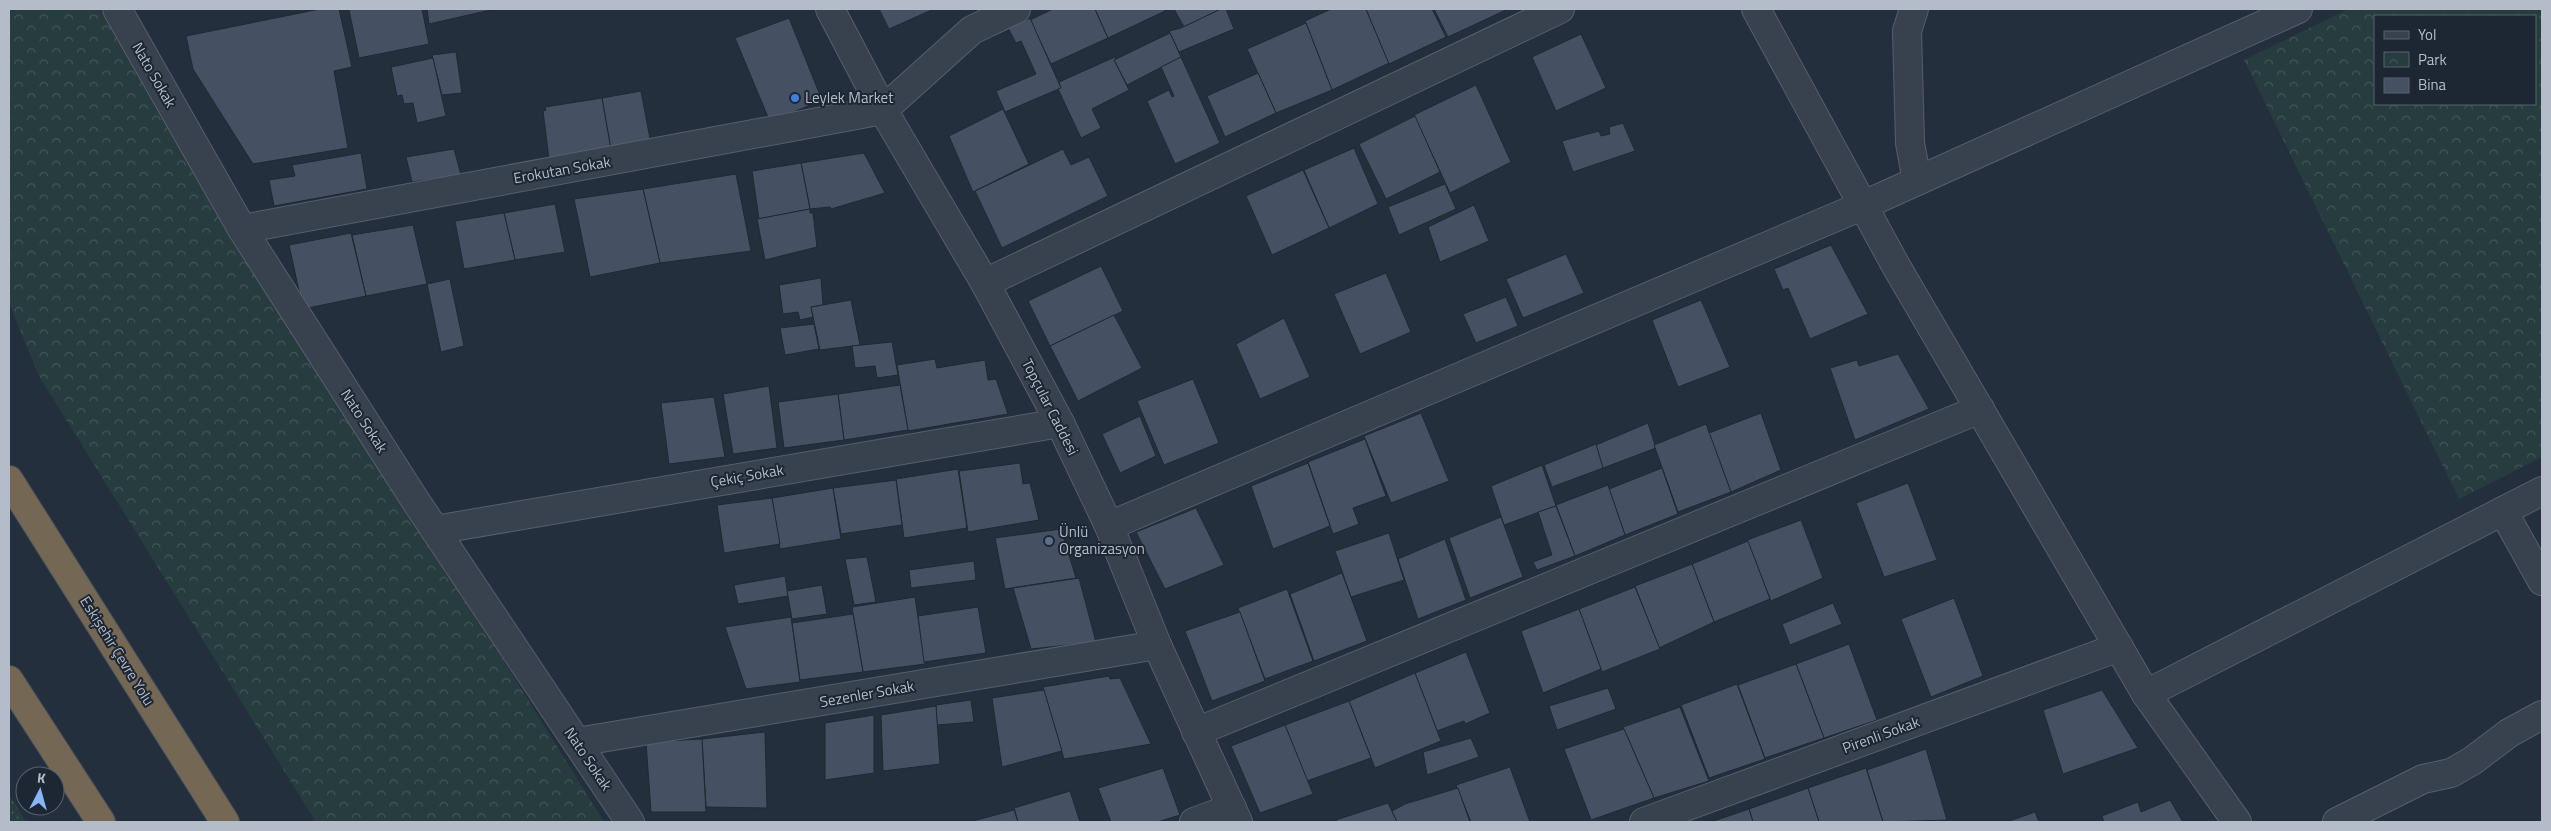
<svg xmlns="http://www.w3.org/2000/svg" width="2551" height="831" viewBox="0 0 2551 831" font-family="'Titillium Web',sans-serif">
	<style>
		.grass { fill: url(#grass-dots) }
		.park { fill: url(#park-crowns); fill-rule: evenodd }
		.building { fill: #455162; stroke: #1f2835 }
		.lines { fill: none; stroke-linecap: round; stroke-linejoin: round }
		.minor-casing { stroke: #565f6c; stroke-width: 30 }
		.highway-casing { stroke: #434c59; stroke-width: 30 }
		.minor { stroke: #38414e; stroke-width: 28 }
		.highway { stroke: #746855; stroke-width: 28 }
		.shop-dot { fill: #3f7fe0; stroke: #1d2633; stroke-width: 2 }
		.service-dot { fill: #5c6f8a; stroke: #1d2633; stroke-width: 2 }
		.labels { text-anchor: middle; stroke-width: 4; stroke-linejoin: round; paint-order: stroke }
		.street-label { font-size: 15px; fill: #b4bcc9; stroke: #1d2633 }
		.poi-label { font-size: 15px; fill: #b4bcc9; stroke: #1d2633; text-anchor: start }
	</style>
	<defs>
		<pattern id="grass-dots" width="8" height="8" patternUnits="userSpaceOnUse" patternTransform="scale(1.25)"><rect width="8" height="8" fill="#263c3f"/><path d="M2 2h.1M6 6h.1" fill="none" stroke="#435659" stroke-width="1.8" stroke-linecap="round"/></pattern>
		<pattern id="park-crowns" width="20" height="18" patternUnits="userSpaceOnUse" patternTransform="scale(1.25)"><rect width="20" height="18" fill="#263c3f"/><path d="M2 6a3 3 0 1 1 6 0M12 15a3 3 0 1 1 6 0" fill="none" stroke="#435659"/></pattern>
	</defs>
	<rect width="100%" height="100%" fill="#242f3e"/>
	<polygon class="grass" points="9,794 26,822 9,822"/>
	<g class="park">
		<polygon points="9,9 99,9 604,822 316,822 39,376 9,303"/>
		<path d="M2348,9H2542V457L2459,499L2244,60ZM2375,16H2535V104H2375Z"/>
	</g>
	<g class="building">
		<polygon points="320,9 339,9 352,67 334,71 348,148 253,164 193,69 186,36"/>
		<polygon points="354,9 422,9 429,44 359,58 349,10"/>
		<polygon points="427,9 495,9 429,24"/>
		<polygon points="879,9 934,9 889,29"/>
		<polygon points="1053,9 1095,9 1108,38 1051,64 1030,20"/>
		<polygon points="1095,9 1164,9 1165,11 1108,38"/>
		<polygon points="1174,9 1221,9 1184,27"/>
		<polygon points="1221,9 1226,9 1234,29 1179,52 1169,31 1181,28"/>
		<polygon points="1331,9 1366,9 1389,63 1332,90 1305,21"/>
		<polygon points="1366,9 1432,9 1446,37 1389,64"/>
		<polygon points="1434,9 1508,9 1448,37"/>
		<polygon points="789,18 822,100 770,122 735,38"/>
		<polygon points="1030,18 1061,88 1005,112 996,91 1036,74 1021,41 1016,43 1008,28"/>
		<polygon points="1306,23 1332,90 1276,113 1247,49"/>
		<polygon points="1170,33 1181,57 1127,85 1114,60"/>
		<polygon points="1581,34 1606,88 1556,111 1532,57"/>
		<polygon points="456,52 462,93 442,95 432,55"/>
		<polygon points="1115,57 1116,59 1114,60 1129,90 1092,109 1101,128 1081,138 1058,89 1061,88 1059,82"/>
		<polygon points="1181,57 1220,143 1175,164 1147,101 1169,90 1172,97 1174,96 1161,67"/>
		<polygon points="433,58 446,116 417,123 413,103 404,104 402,95 397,96 391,67"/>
		<polygon points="1258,73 1276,113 1225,137 1207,96"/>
		<polygon points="1476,85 1511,162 1450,193 1414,115"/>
		<polygon points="641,91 651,144 611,150 602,98"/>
		<polygon points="602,98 611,150 549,159 543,111 546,110 545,107"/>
		<polygon points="1003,109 1029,164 973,192 949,136"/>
		<polygon points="1415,116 1440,172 1386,199 1359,144"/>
		<polygon points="1623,123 1635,151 1573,172 1562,141 1599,131 1601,136 1610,134 1609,127"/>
		<polygon points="1354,148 1378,204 1329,228 1304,170"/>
		<polygon points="454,149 461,175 412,182 406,157"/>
		<polygon points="1063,149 1071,165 1089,157 1108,196 1002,248 975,191"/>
		<polygon points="361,153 367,189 274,206 269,180 295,176 292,165"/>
		<polygon points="864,153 885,193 831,209 830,207 810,209 801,163"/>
		<polygon points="801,163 810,209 759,219 752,171"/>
		<polygon points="1303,170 1329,228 1272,255 1246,196"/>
		<polygon points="736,174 751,251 660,263 643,189"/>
		<polygon points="1445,184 1456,209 1399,235 1388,207"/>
		<polygon points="643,189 660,263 590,277 574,199"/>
		<polygon points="555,204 565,252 515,260 504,213"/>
		<polygon points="1474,205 1489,241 1440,262 1428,227"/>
		<polygon points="810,209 810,213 813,213 817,247 765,260 757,219"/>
		<polygon points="504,213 515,260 464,269 455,221"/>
		<polygon points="413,225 427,284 366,296 352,235"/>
		<polygon points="351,233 366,296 303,309 289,245"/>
		<polygon points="1831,245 1868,314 1810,339 1788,288 1783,290 1774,269"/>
		<polygon points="1566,254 1584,293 1523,318 1506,279"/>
		<polygon points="1101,266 1123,311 1050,346 1028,301"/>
		<polygon points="1386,273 1411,332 1360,354 1334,294"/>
		<polygon points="821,278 823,305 811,307 813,317 800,320 798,312 783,314 779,285"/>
		<polygon points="450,279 464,346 441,352 427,284"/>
		<polygon points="1506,297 1518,326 1476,343 1463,314"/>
		<polygon points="851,300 860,345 820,350 811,307"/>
		<polygon points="1701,300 1730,367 1678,387 1652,320"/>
		<polygon points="1114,315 1142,368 1078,401 1050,346"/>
		<polygon points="1284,318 1310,377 1260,399 1236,344"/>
		<polygon points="814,324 819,349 785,355 780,328"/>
		<polygon points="892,342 898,375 877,378 875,366 855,368 852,346"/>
		<polygon points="1898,354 1929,409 1855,440 1830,368 1857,360 1859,366"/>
		<polygon points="935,359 937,368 985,360 988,380 996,379 1008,414 908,431 897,365"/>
		<polygon points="1193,379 1219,443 1164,465 1137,401"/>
		<polygon points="900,385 908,430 844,440 838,394"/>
		<polygon points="769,386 777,448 733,454 723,394"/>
		<polygon points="838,394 844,440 784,448 778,402"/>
		<polygon points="714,397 725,457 669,464 661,403"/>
		<polygon points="1421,413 1449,481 1391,503 1364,436"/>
		<polygon points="1761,413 1781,470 1731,492 1709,433"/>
		<polygon points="1140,416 1156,456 1120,473 1102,434"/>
		<polygon points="1648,423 1656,448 1603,468 1596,445"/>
		<polygon points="1706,424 1731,492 1678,512 1654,445"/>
		<polygon points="1365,439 1386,496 1353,508 1359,524 1333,534 1308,462"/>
		<polygon points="1596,444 1603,468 1552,487 1544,465"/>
		<polygon points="1020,463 1023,484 1030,483 1039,520 968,532 959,471"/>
		<polygon points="1308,463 1330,526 1273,549 1251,486"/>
		<polygon points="1542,465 1556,506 1504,525 1491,486"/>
		<polygon points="1662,468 1678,514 1625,535 1609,489"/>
		<polygon points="958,469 967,528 904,538 896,479"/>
		<polygon points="896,480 902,525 841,534 833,488"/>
		<polygon points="1908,483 1937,560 1884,577 1856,503"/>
		<polygon points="1608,485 1625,535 1575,556 1556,505"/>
		<polygon points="833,488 841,539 780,549 772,498"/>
		<polygon points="772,498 780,544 724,553 717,505"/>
		<polygon points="1556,506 1575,556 1537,570 1533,562 1552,555 1538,512"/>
		<polygon points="1196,508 1224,565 1165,589 1136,532"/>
		<polygon points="1501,517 1523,577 1470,598 1449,538"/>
		<polygon points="1801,520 1823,578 1771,601 1747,540"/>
		<polygon points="1061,529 1076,578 1005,589 995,538"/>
		<polygon points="1389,533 1404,580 1351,597 1335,551"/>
		<polygon points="1445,539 1466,600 1418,619 1398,559"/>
		<polygon points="1748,541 1770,599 1714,622 1692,564"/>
		<polygon points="867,557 876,602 854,605 845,559"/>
		<polygon points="974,561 976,580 911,588 909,570"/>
		<polygon points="1692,564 1714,622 1659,648 1635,586"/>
		<polygon points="1342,573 1367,641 1314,661 1290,594"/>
		<polygon points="785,576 788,596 738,604 734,585"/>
		<polygon points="1079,578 1096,642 1031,649 1013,588"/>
		<polygon points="822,585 827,614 792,619 787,591"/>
		<polygon points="1635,587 1660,649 1602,672 1579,609"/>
		<polygon points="1287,589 1313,661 1265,679 1238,608"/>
		<polygon points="915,597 925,664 863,672 852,607"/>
		<polygon points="1954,598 1983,676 1931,697 1901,619"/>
		<polygon points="1833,603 1842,624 1790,645 1782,624"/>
		<polygon points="978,607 986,653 924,662 918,616"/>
		<polygon points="1579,609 1601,669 1543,693 1521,631"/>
		<polygon points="1240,612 1265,681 1212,701 1185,631"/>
		<polygon points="853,614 863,672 800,680 792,623"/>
		<polygon points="791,617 800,682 746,689 725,627"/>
		<polygon points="1849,644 1877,720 1824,738 1796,664"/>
		<polygon points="1466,652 1490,713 1465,724 1464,721 1437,731 1415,673"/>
		<polygon points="1796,664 1824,738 1765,758 1738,685"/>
		<polygon points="1415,673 1441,741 1375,768 1349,701"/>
		<polygon points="1109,676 1110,679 1120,678 1151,744 1064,759 1043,687"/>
		<polygon points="1737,684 1765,759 1709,778 1681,705"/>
		<polygon points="1608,688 1616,709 1557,730 1549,706"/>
		<polygon points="1044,690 1062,751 1002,767 992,698"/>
		<polygon points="2102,690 2138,748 2063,774 2043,710"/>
		<polygon points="971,700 974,722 937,725 936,705"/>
		<polygon points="1349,701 1371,758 1307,781 1285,725"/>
		<polygon points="936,706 940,764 883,771 881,715"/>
		<polygon points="1680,707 1709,781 1654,798 1623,727"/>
		<polygon points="874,715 874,773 825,780 825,723"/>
		<polygon points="1285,725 1313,794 1260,813 1231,746"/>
		<polygon points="1624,729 1654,798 1591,820 1564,749"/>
		<polygon points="765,732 767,808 706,807 702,739"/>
		<polygon points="1471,738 1479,757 1427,775 1423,752"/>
		<polygon points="702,739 706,812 651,812 646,742"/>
		<polygon points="1926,749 1947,820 1883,822 1867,770"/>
		<polygon points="1510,767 1530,822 1471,822 1456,785"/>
		<polygon points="1163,768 1180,815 1157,822 1111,822 1098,788"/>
		<polygon points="1866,768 1883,822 1819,822 1808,788"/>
		<polygon points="1458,788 1470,822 1397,822 1392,811 1405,804"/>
		<polygon points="1808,788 1819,822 1753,822 1749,809"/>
		<polygon points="1070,791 1080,822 1018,822 1014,808"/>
		<polygon points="2170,800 2183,822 2104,822 2102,816 2138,802 2141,812"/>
		<polygon points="1388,803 1397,822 1337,822 1336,820"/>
		<polygon points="1749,809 1753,822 1711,822"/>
		<polygon points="1014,810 1018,822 969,822"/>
		<polygon points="2035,812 2039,822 2007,822"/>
	</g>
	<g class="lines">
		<defs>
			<g id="minor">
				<polyline points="117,9 242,229 415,500 630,822"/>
				<polyline points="830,9 883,110 985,283 1060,423 1109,526 1157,645 1238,822"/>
				<polyline points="1756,9 1896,266 2146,694 2237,822"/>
				<polyline points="1914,9 1907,31 1910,143 1917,181"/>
				<polyline points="242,229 883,110 972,30 1016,9"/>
				<polyline points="985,283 1560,9"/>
				<polyline points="2503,511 2542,581"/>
				<polyline points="1109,526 1864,205 2298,9"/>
				<polyline points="435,530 1060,423"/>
				<polyline points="2146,694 2542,491"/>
				<polyline points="1196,732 1980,409"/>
				<polyline points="577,742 1157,645"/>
				<polyline points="1194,822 1232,808"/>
				<polyline points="1644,822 2119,647"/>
				<polyline points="2337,822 2423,779 2451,773 2472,761 2509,733 2542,715"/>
			</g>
			<g id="highway">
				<polyline points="9,480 225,822"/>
				<polyline points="9,680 101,822"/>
			</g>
		</defs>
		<use href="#minor" class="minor-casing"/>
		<use href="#highway" class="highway-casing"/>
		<use href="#minor" class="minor"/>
		<use href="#highway" class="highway"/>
	</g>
	<circle class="shop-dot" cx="795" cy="98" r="5"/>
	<circle class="service-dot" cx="1049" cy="541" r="5"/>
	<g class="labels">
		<g class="street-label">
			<text transform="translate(154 75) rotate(60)" y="5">Nato Sokak</text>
			<text transform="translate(562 170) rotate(-10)" y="5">Erokutan Sokak</text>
			<text transform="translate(1050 407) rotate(63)" y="5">Topçular Caddesi</text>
			<text transform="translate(364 421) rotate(57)" y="5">Nato Sokak</text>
			<text transform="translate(747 476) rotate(-10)" y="5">Çekiç Sokak</text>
			<text transform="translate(117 651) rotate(58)" y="5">Eskişehir Çevre Yolu</text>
			<text transform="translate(867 694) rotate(-10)" y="5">Sezenler Sokak</text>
			<text transform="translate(1881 735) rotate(-20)" y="5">Pirenli Sokak</text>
			<text transform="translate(588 759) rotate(56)" y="5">Nato Sokak</text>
		</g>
		<g class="poi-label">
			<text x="805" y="103">Leylek Market</text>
			<text x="1059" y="537">Ünlü<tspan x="1059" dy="17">Organizasyon</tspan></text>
		</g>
	</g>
	<rect width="2551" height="831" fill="none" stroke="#b4bcc9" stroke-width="20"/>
	<rect x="2374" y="15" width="162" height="90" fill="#1d2633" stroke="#59626f"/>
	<rect x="2384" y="31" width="25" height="8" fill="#38414e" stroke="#59626f"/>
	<text x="2418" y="40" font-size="15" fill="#b4bcc9">Yol</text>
	<rect x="2384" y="52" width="25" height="15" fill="url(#park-crowns)" stroke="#59626f"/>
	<text x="2418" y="65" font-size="15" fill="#b4bcc9">Park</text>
	<rect x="2384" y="78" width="25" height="15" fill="#455162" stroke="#59626f"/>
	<text x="2418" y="90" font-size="15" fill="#b4bcc9">Bina</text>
	<g transform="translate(40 791) rotate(6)"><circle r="24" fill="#1d2633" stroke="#59626f"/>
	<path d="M0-4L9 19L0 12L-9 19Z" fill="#8ab4f8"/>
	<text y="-8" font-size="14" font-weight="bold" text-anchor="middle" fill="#b4bcc9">K</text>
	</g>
</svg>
